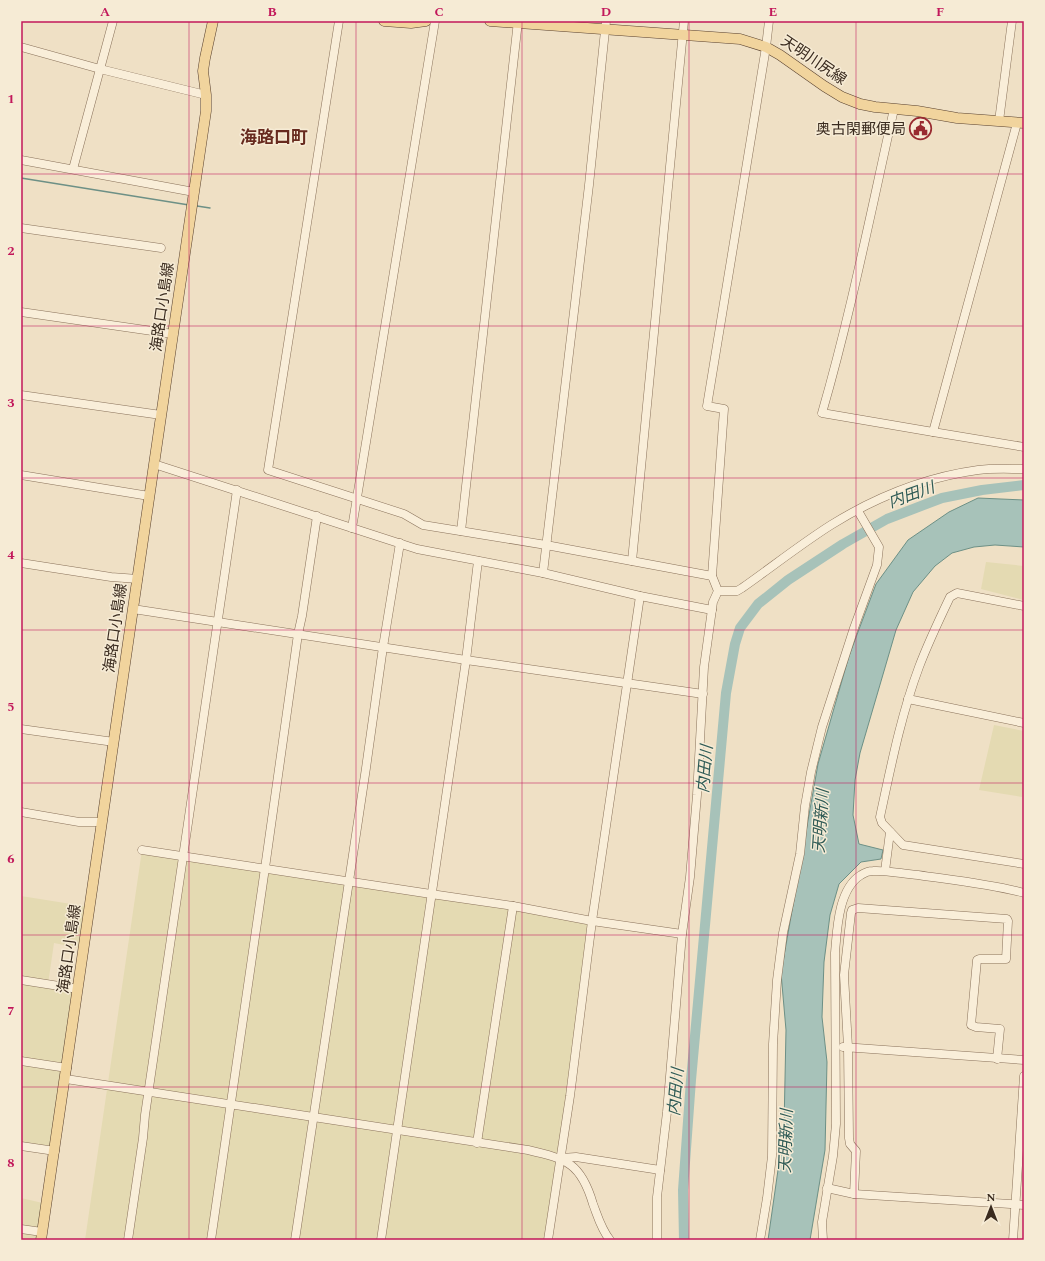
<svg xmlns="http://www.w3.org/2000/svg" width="1045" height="1261" viewBox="0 0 1045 1261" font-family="Spectral,'Noto Sans JP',serif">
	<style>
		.farmland { fill: #e4dab2 }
		.water { fill: #a7c2b9; stroke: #6d9086 }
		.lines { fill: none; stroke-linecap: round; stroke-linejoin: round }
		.stream { stroke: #6d9086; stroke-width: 1.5 }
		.river { stroke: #a7c2b9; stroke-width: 10 }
		.minor-casing { stroke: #8a725b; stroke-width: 9 }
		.major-casing { stroke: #58402f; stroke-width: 11 }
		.minor { stroke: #f9eed9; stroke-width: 8 }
		.major { stroke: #f1d49d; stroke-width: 10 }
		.grid { fill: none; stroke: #c2185b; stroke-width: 1; stroke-opacity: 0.55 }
		.labels { text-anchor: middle; stroke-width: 3; stroke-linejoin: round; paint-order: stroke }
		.street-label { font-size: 15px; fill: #3a2b1f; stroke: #f6ebd5 }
		.poi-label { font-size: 15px; fill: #3a2b1f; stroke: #f6ebd5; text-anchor: end }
		.water-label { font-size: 16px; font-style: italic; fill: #2e5a55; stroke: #f6ebd5 }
		.quarter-label { font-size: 17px; font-weight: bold; fill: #672a1e; stroke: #f6ebd5 }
		.neatline { fill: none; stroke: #c2185b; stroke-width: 1.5 }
		.grid-label { font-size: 13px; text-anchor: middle; font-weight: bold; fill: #c2185b }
	</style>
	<rect width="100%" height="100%" fill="#efe0c5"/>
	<g class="farmland">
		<polygon points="986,562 1024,566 1024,600 981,589"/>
		<polygon points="994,725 1024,731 1024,786 1022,797 979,790"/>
		<polygon points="142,850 592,921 548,1240 85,1240"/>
		<polygon points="21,896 90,907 84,949 54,943 48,984 78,989 55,1151 21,1146"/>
		<polygon points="21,1198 47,1204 41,1240 21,1240"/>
	</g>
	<polygon class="water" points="978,498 1024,500 1024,547 995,545 974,547 952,553 935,566 913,592 896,630 860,753 855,780 853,815 859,844 883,850 881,859 861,862 839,884 830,915 824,962 822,1017 827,1062 825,1150 810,1240 768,1240 784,1128 786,1030 781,973 818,764 849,656 876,584 908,540 949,512"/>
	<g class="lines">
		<g class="stream">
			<polyline points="21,178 189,205"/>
			<polyline points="197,206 210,208"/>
		</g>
		<polyline class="river" points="684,1240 683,1190 691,1080 726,693 735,644 740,628 758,604 788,580 843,544 887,519 942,498 982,490 1024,485"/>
		<defs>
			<g id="minor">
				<polyline points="339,21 268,470 404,514 423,525 546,545 712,576"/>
				<polyline points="21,47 100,69 206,95"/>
				<path d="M894,109C871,211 851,313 822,413L933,432L1024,447"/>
				<polyline points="999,121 1012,21"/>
				<polyline points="21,160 194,192"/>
				<polyline points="73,169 113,21"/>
				<polyline points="21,228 161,248"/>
				<polyline points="21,312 173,334"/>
				<polyline points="21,395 161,415"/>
				<polyline points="933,432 1017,123"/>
				<polyline points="154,464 417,549 543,573 640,596 712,610"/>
				<polyline points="21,475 149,496"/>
				<polyline points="352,528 435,21"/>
				<polyline points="461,531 518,21"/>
				<polyline points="632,561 684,21"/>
				<polyline points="21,563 111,577 138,579"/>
				<polyline points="543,573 589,185 606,21"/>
				<path d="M718,591H737L742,588C772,567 801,544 831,525C876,497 927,477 978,470C993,468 1009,469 1024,469"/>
				<path d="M1024,606L957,593L950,597C939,620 928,643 919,667C901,715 891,766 880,817L882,823L903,845L1024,864"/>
				<polyline points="133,609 466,660 703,694"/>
				<polyline points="908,699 1024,723"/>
				<polyline points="21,729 114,742"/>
				<polyline points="21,812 79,822 102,822"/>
				<polyline points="142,850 431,894 513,906 592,921 682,934"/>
				<polyline points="885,871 890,832"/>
				<polyline points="21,980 78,989"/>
				<polyline points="843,1047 1024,1060"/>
				<polyline points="21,1061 67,1068"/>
				<path d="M66,1079L528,1150C567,1159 581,1163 593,1204C598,1217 601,1229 610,1240"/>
				<polyline points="477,1143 513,906"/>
				<polyline points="21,1146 55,1151"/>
				<polyline points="561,1158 576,1157 660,1170"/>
				<polyline points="827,1188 854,1194 1024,1205"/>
				<polyline points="854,1194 856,1151 850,1144 849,1138 848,1047 844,975 851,913 852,910 858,908 1007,919 1008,921 1006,959 979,959 977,960 971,1025 976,1027 1000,1029 997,1059"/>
				<polyline points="21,1229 42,1232"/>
				<polyline points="128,1240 143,1138 145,1115 237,490"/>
				<polyline points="211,1240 265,868 298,634 302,616 317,516"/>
				<polyline points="295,1240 366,768 383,647 400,543"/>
				<polyline points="381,1240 466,660 478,561"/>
				<polyline points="548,1240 570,1096 592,921 640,596"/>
				<polyline points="657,1240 657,1197 667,1112 682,934 690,877 697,795 704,667 713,602 718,591 712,576 724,409 707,406 766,47 769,21"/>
				<polyline points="760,1240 767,1198 772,1156 773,1044 777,980 783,933 800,854 805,806 811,772 822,727 854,628 877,565 879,547 858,511"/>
				<path d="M823,1240L822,1222L833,1156L836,1124L835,953C837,930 838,889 861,875C864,873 869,871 873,871C887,870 903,874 918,875C952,880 991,884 1024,893"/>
				<polyline points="1013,1240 1024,1076"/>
			</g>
			<g id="major">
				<polyline points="384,21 411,23 426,21"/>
				<polyline points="490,21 740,39 766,47 780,55 824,86 842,97 860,104 875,107 917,111 957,118 1024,123"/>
				<polyline points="41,1240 173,334 206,111 206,95 203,71 205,58 213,21"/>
			</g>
		</defs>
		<use href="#minor" class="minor-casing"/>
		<use href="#major" class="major-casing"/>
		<use href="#minor" class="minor"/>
		<use href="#major" class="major"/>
	</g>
	<path class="grid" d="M189,21V1240M356,21V1240M522,21V1240M689,21V1240M856,21V1240M21,174H1024M21,326H1024M21,478H1024M21,630H1024M21,783H1024M21,935H1024M21,1087H1024"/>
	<defs>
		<symbol id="civic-ring" viewBox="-11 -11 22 22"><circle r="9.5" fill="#f6ebd5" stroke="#992a30" stroke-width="1.5"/><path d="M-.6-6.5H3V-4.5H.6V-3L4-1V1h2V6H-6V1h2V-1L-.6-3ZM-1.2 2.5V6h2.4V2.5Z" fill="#992a30"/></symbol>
	</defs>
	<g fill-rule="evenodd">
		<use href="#civic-ring" x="908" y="116" width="25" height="25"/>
	</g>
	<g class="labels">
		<g class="street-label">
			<text transform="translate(814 60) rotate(34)" y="5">天明川尻線</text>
			<text transform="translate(162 307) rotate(-82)" y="5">海路口小島線</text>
			<text transform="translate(115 628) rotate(-82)" y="5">海路口小島線</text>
			<text transform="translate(69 949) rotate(-82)" y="5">海路口小島線</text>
		</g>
		<g class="poi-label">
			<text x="906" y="134">奥古閑郵便局</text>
		</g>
		<g class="water-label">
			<text transform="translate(911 494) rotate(-20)" y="6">内田川</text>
			<text transform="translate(704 769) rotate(-85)" y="6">内田川</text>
			<text transform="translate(820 821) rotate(-86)" y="6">天明新川</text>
			<text transform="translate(675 1092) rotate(-85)" y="6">内田川</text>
			<text transform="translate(785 1141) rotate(-88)" y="6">天明新川</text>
		</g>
		<g class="quarter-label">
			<text x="274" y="143">海路口町</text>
		</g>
	</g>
	<rect width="1045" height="1261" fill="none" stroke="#f6ebd5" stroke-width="44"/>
	<g transform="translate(991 1207)" stroke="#f6ebd5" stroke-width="3" paint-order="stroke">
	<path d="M0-3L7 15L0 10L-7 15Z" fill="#3a2b1f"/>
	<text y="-6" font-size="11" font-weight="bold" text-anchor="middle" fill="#3a2b1f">N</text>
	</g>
	<rect x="22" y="22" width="1001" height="1217" class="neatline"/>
	<g class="grid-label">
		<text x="105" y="16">A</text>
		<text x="272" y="16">B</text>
		<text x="439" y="16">C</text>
		<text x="606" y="16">D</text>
		<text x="773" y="16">E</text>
		<text x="940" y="16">F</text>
		<text x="11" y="103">1</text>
		<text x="11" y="255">2</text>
		<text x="11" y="407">3</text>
		<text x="11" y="559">4</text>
		<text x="11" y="711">5</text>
		<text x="11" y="863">6</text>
		<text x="11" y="1015">7</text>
		<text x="11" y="1167">8</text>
	</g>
</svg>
